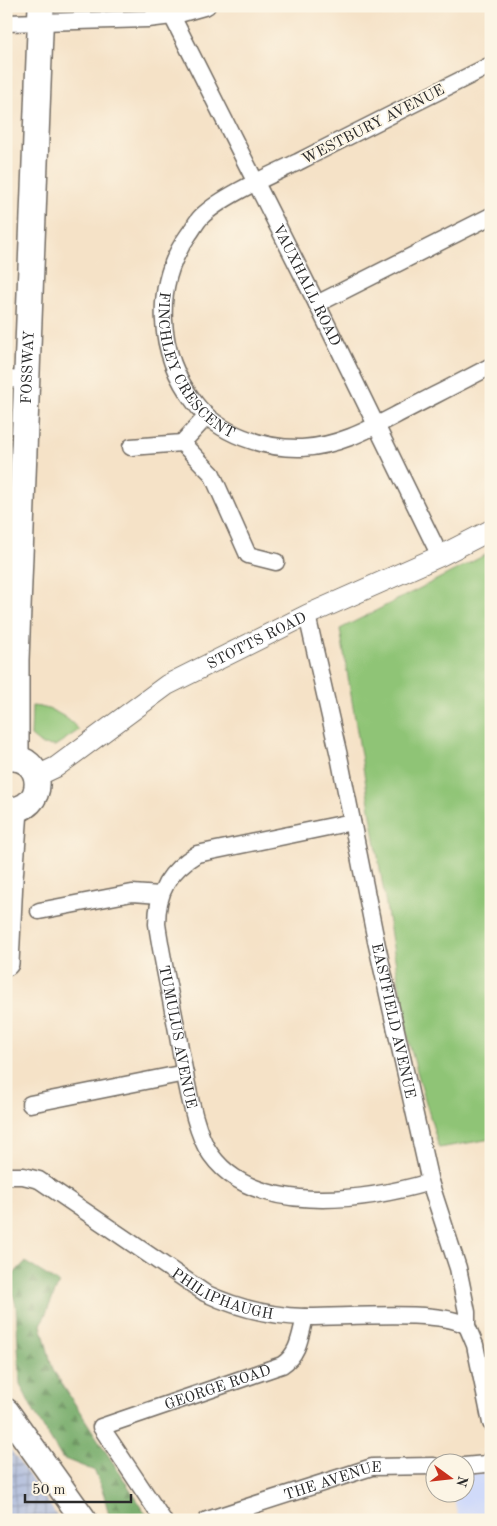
<svg xmlns="http://www.w3.org/2000/svg" width="497" height="1526" viewBox="0 0 497 1526" font-family="'Old Standard TT',serif">
	<style>
		.built { fill: #d0daf9 }
		.industrial { fill: url(#industrial-grid) }
		.green { fill: #8fc476; stroke: #5d7850 }
		.forest { fill: url(#forest-firs); stroke: #4f6a49 }
		.lines { fill: none; stroke-linecap: round; stroke-linejoin: round }
		.minor-casing { stroke: #726b62; stroke-width: 19 }
		.tertiary-casing { stroke: #726b62; stroke-width: 22 }
		.primary-casing { stroke: #726b62; stroke-width: 28 }
		.minor { stroke: #fff; stroke-width: 16 }
		.tertiary { stroke: #fff; stroke-width: 20 }
		.primary { stroke: #fff; stroke-width: 25 }
		.labels { text-anchor: middle; stroke-width: 4; stroke-linejoin: round; paint-order: stroke }
		.street-label { font-size: 15px; fill: #2b2b2b; stroke: #fcf5e5 }
	</style>
	<defs>
		<pattern id="industrial-grid" width="8" height="8" patternUnits="userSpaceOnUse" patternTransform="scale(1.25)"><rect width="8" height="8" fill="#bac4de"/><path d="M0 4h8M4 0v8" fill="none" stroke="#979fb4"/></pattern>
		<pattern id="forest-firs" width="22" height="20" patternUnits="userSpaceOnUse" patternTransform="scale(1.25)"><rect width="22" height="20" fill="#73aa67"/><path d="M5 1l3.5 6h-7zM16 11l3.5 6h-7z" fill="#5f8b55"/></pattern>
	</defs>
	<rect width="100%" height="100%" fill="#fcf5e5"/>
	<filter id="ink" filterUnits="userSpaceOnUse"><feTurbulence type="fractalNoise" baseFrequency=".02" numOctaves="2"/><feDisplacementMap in="SourceGraphic" scale="10" xChannelSelector="R" yChannelSelector="G"/><feConvolveMatrix kernelMatrix="1 2 1 2 8 2 1 2 1" color-interpolation-filters="sRGB"/></filter>
	<filter id="wash" filterUnits="userSpaceOnUse"><feTurbulence type="fractalNoise" baseFrequency=".0096" numOctaves="4" result="noise"/><feDisplacementMap in="SourceGraphic" scale="20" xChannelSelector="R" yChannelSelector="G"/><feGaussianBlur stdDeviation="1.12" result="paint"/><feColorMatrix in="noise" values="0 0 0 0 0 0 0 0 0 0 0 0 0 0 0 0 0 1.4 0 .05"/><feComposite in="paint" operator="in"/></filter>
	<g filter="url(#wash)">
		<rect width="100%" height="100%" fill="#f5e2c7"/>
		<polygon class="built" points="491,1473 491,1520 459,1520 453,1494 464,1494 465,1474"/>
		<polygon class="industrial" points="6,1443 60,1520 6,1520"/>
		<g class="green">
			<polygon points="491,552 491,1139 439,1148 409,1043 340,629"/>
			<path d="M32,706C51,707 67,716 79,730L55,746L42,745L31,736Z"/>
		</g>
		<polygon class="forest" points="25,1262 59,1283 41,1325 53,1370 150,1520 110,1520 104,1495 95,1471 62,1458 34,1412 20,1384 16,1306 9,1279"/>
	</g>
	<g filter="url(#ink)">
		<g class="lines">
			<defs>
				<g id="minor">
					<path id="s1" d="M172,16L317,304L440,556"/>
					<polyline points="6,23 148,19 172,16 207,6"/>
					<path id="s2" d="M491,65C427,97 362,129 298,162C271,175 222,196 201,217C196,222 193,229 189,234C152,285 157,354 195,403C218,434 264,449 302,448C341,446 373,427 406,410C435,395 463,381 491,366"/>
					<polyline points="317,304 491,216"/>
					<polyline points="6,379 27,380"/>
					<polyline points="182,443 212,474 248,555 276,562"/>
					<polyline points="131,447 182,443 207,416"/>
					<path id="s3" d="M307,615L339,756L376,941L430,1182L458,1268L467,1312V1326L475,1345L491,1423"/>
					<path id="s4" d="M352,822L197,854C169,871 157,891 157,924C163,966 173,1006 180,1048C185,1075 193,1123 206,1147C247,1219 365,1201 430,1182"/>
					<polyline points="39,911 132,893 160,895"/>
					<polyline points="30,1104 185,1073"/>
					<path id="s5" d="M6,1176H23L39,1180L205,1293C237,1308 270,1316 304,1317C340,1318 440,1308 467,1326"/>
					<polyline points="464,1466 486,1464 491,1460"/>
					<path id="s6" d="M163,1520L101,1427L282,1365C299,1354 300,1336 305,1317"/>
					<path id="s7" d="M207,1520L372,1467L434,1466"/>
				</g>
				<g id="tertiary">
					<path id="s8" d="M37,776L56,767L167,685L307,615L440,556L491,530"/>
				</g>
				<g id="primary">
					<path d="M6,758C46,753 49,812 6,810"/>
					<path id="s9" d="M16,758V660L41,6"/>
					<polyline points="6,963 10,879 15,810"/>
					<polyline points="6,1411 84,1520"/>
				</g>
			</defs>
			<use href="#minor" class="minor-casing"/>
			<use href="#tertiary" class="tertiary-casing"/>
			<use href="#primary" class="primary-casing"/>
			<use href="#minor" class="minor"/>
			<use href="#tertiary" class="tertiary"/>
			<use href="#primary" class="primary"/>
		</g>
	</g>
	<g class="labels">
		<g class="street-label">
			<text transform="translate(373 124) rotate(-27)" y="5">WESTBURY AVENUE</text>
			<text dy="5" stroke="none"><textPath href="#s1" startOffset="301">VAUXHALL ROAD</textPath></text>
			<text dy="5" stroke="none"><textPath href="#s2" startOffset="496">FINCHLEY CRESCENT</textPath></text>
			<text dy="5" stroke="none"><textPath href="#s9" startOffset="391">FOSSWAY</textPath></text>
			<text dy="5" stroke="none"><textPath href="#s8" startOffset="259">STOTTS ROAD</textPath></text>
			<text dy="5" stroke="none"><textPath href="#s3" startOffset="415">EASTFIELD AVENUE</textPath></text>
			<text dy="5" stroke="none"><textPath href="#s4" startOffset="358">TUMULUS AVENUE</textPath></text>
			<text dy="5" stroke="none"><textPath href="#s5" startOffset="251">PHILIPHAUGH</textPath></text>
			<text dy="5" stroke="none"><textPath href="#s6" startOffset="235">GEORGE ROAD</textPath></text>
			<text dy="5" stroke="none"><textPath href="#s7" startOffset="132">THE AVENUE</textPath></text>
		</g>
	</g>
	<rect width="497" height="1526" fill="none" stroke="#fcf5e5" stroke-width="25"/>
	<g transform="translate(450 1478) rotate(105)"><circle r="24" fill="#fcf5e5" stroke="#a8a49b"/>
	<path d="M0-4L9 19L0 12L-9 19Z" fill="#c8321e"/>
	<text y="-8" font-size="14" font-weight="bold" text-anchor="middle" fill="#2b2b2b">N</text>
	</g>
	<path d="M25 1494v8h106v-8" fill="none" stroke="#2b2b2b" stroke-width="2.5"/>
	<text x="32" y="1494" font-size="15" fill="#2b2b2b" stroke="#fcf5e5" stroke-width="4" paint-order="stroke">50 m</text>
</svg>
